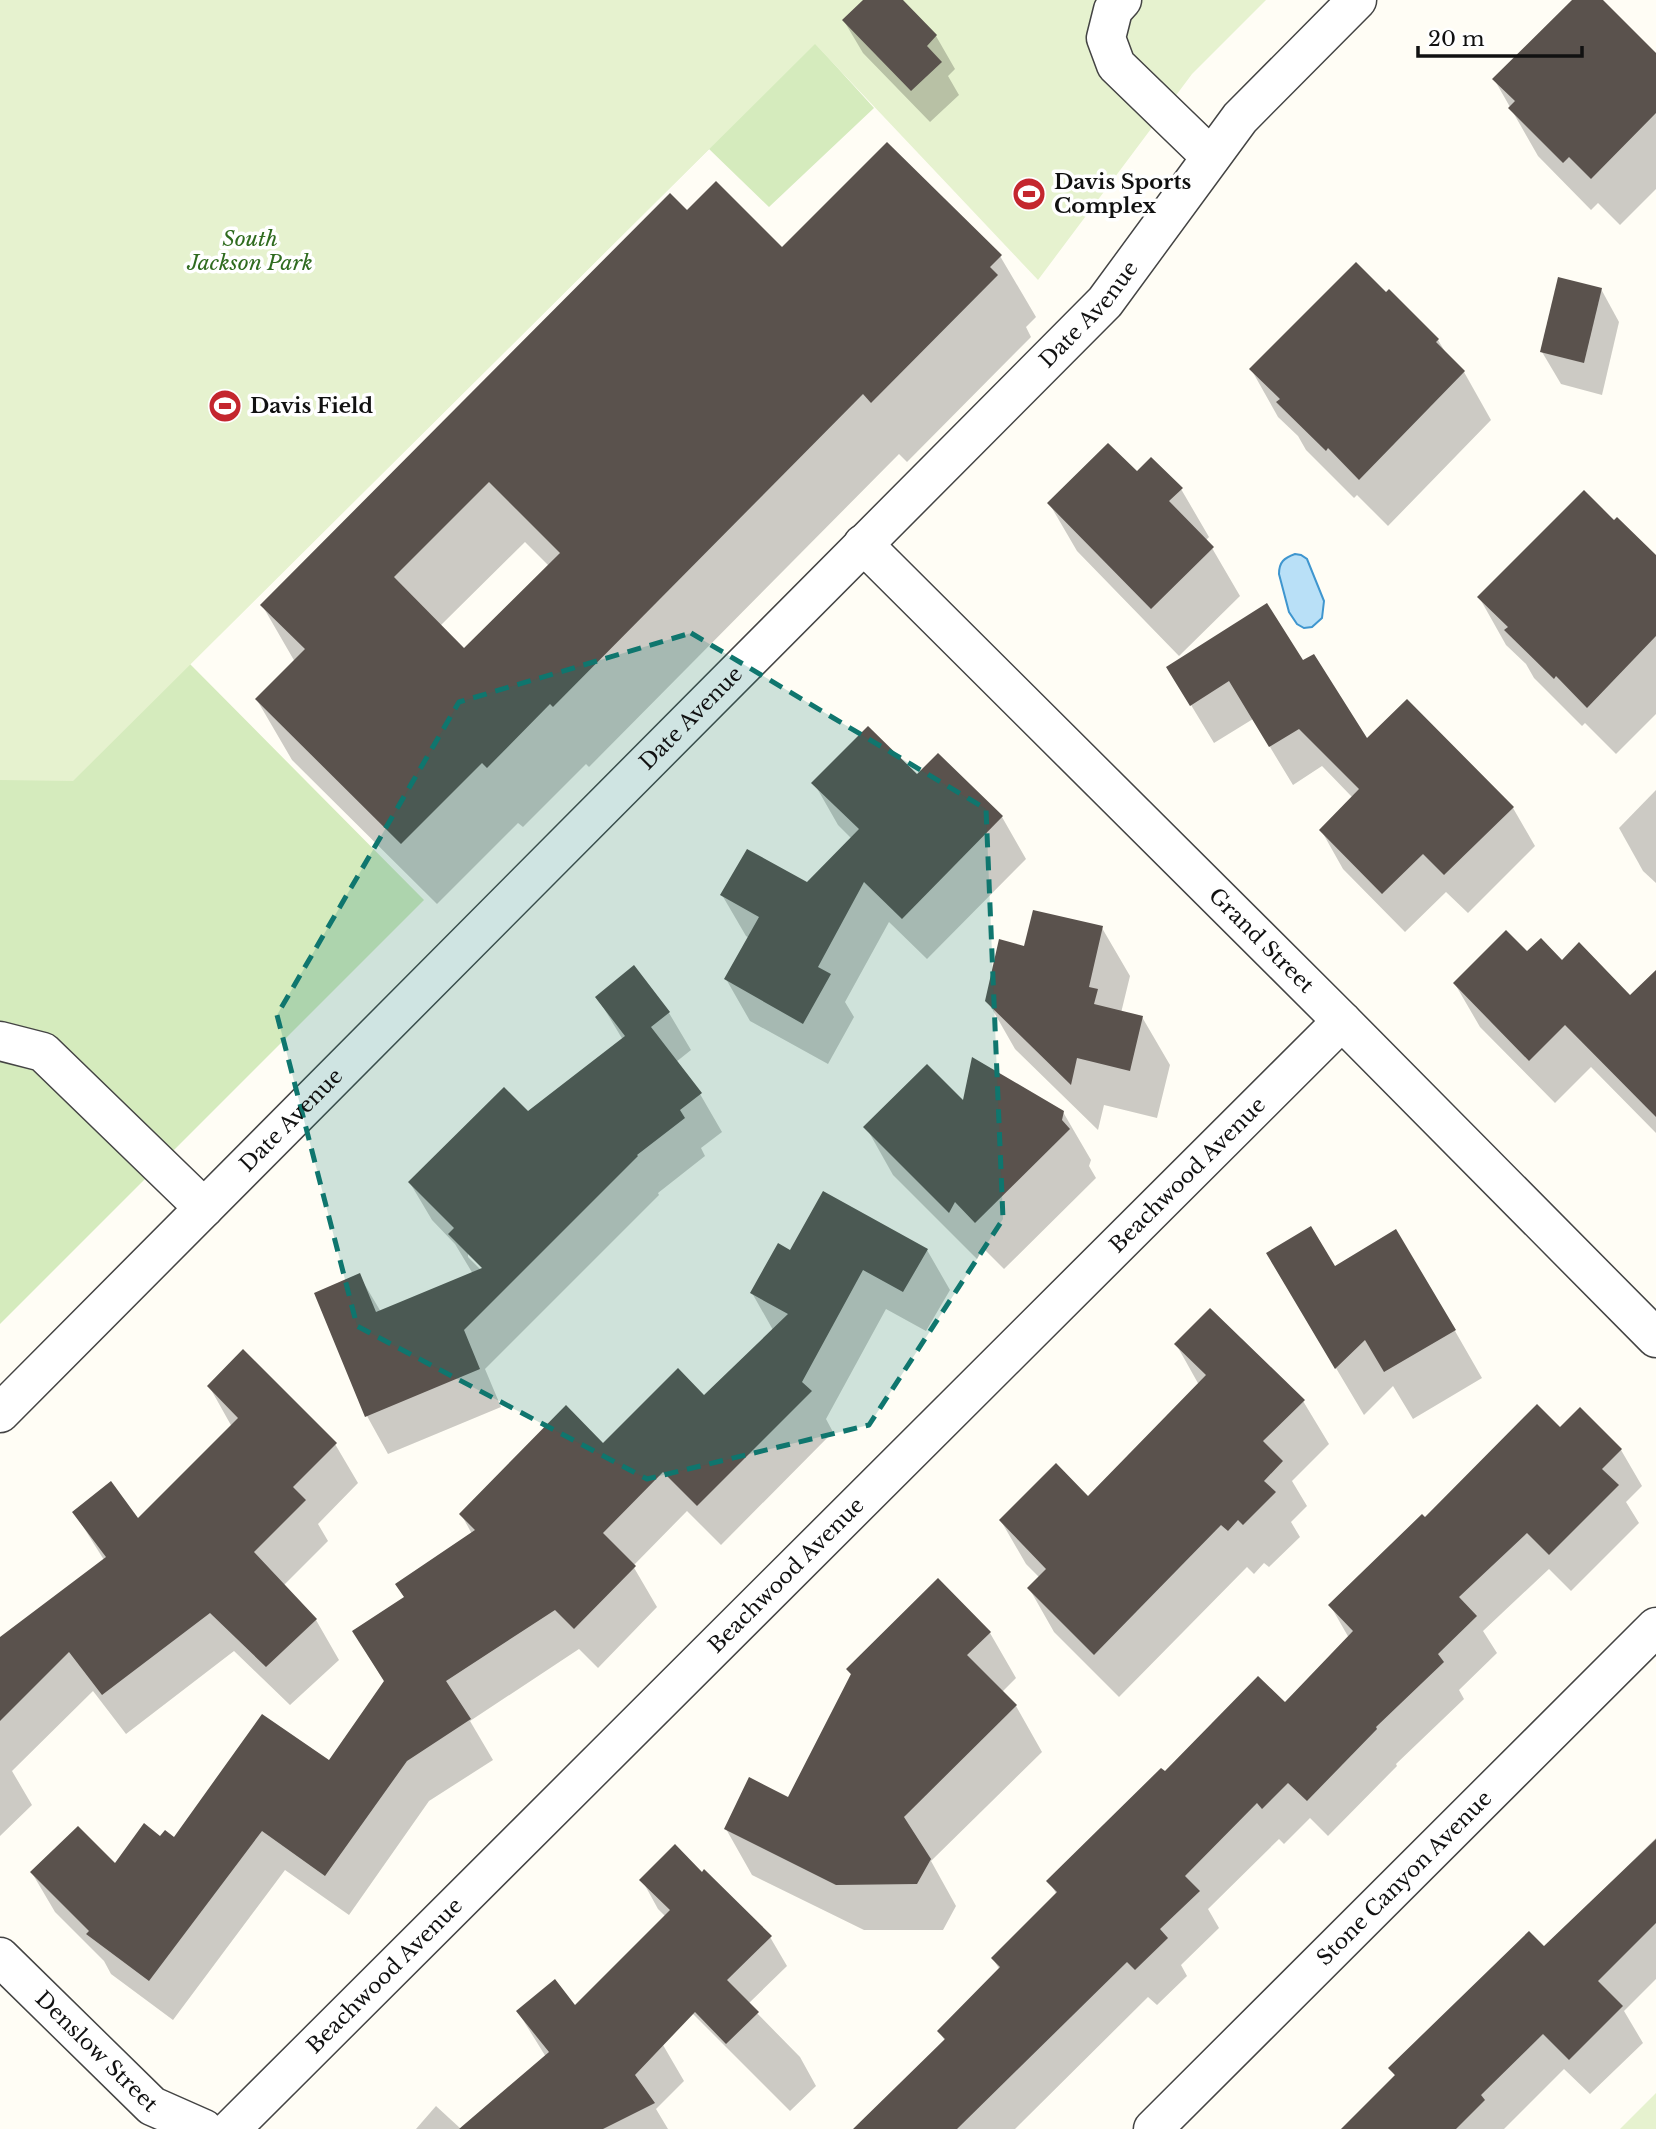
<svg xmlns="http://www.w3.org/2000/svg" width="1656" height="2129" viewBox="0 0 1656 2129" font-family="'Libre Baskerville',serif">
	<style>
		.green { fill: #d5ebbd }
		.pitch { fill: #e6f2cf }
		.water { fill: #b9e0f7; stroke: #3f96cf; stroke-width: 2 }
		.shadow { fill: #0003; fill-rule: evenodd }
		.building { fill: #5a524d; fill-rule: evenodd }
		.lines { fill: none; stroke-linecap: round; stroke-linejoin: round }
		.minor-casing { stroke: #444; stroke-width: 41 }
		.minor { stroke: #fff; stroke-width: 38 }
		.marked { fill: #0f766e; fill-opacity: 0.2; stroke: #0f766e; stroke-width: 5; stroke-dasharray: 14 9; stroke-linejoin: round }
		.labels { text-anchor: middle; stroke-width: 7; stroke-linejoin: round; paint-order: stroke }
		.poi-label { font-size: 21px; font-weight: bold; fill: #111; stroke: #fff; text-anchor: start }
		.park-label { font-size: 21px; font-style: italic; fill: #2f6b1f; stroke: #fff }
		.street-label { font-size: 21px; fill: #111; stroke: #fff }
	</style>
	<rect width="100%" height="100%" fill="#fffdf5"/>
	<polygon class="green" points="0,0 815,43 874,108 769,207 709,149 190,664 424,900 0,1324"/>
	<g class="pitch">
		<polygon points="0,0 1266,0 1192,74 1038,280 815,44 73,781 0,780"/>
		<polygon points="1656,2093 1656,2129 1620,2129"/>
	</g>
	<path class="water" d="M1295,554L1301,555L1307,559L1324,601L1322,618L1312,627L1304,628L1297,624L1289,612L1279,574C1279,562 1284,558 1295,554Z"/>
	<g class="shadow">
		<polygon points="865,0 901,0 936,36 955,69 948,76 959,95 930,122 863,53 844,21"/>
		<polygon points="1574,0 1584,0 1656,55 1656,189 1620,225 1598,203 1591,210 1538,156 1494,79"/>
		<path d="M687,212L782,250L1000,256L1036,317L1026,327L1031,337L907,462L899,454L589,767L586,764L523,827L518,823L437,904L292,760L257,700L295,662L262,605ZM525,542L549,566L464,650L440,626Z"/>
		<polygon points="1601,289 1619,322 1602,395 1561,384 1542,352"/>
		<polygon points="1386,295 1438,340 1447,355 1464,372 1491,420 1388,526 1357,495 1354,498 1306,450 1298,436 1278,417 1251,369"/>
		<polygon points="1137,474 1181,489 1209,537 1205,541 1212,548 1240,596 1179,656 1077,551 1049,503"/>
		<polygon points="1614,523 1656,558 1656,714 1616,754 1585,723 1582,726 1534,678 1526,664 1506,645 1479,597"/>
		<polygon points="1302,663 1367,741 1513,808 1535,846 1468,913 1446,892 1405,932 1343,869 1321,830 1353,798 1322,766 1293,785 1253,719 1214,743 1168,667"/>
		<polygon points="938,755 1002,817 1026,859 927,959 889,922 845,1002 854,1017 828,1064 750,1021 726,979 749,938 746,936 722,895 807,884 852,839 838,825 814,783 917,777"/>
		<polygon points="1656,790 1656,883 1643,871 1619,828"/>
		<polygon points="1102,928 1130,976 1121,1013 1142,1017 1170,1065 1157,1118 1104,1105 1098,1130 1015,1049 987,1000 1025,948"/>
		<polygon points="1527,953 1562,962 1630,997 1656,998 1656,1133 1591,1067 1555,1103 1480,1027 1455,984"/>
		<path d="M597,997L669,1013L691,1050L676,1062L700,1094L722,1132L701,1148L705,1156L658,1193L659,1195L485,1369L501,1407L388,1454L367,1416L359,1275L381,1312L473,1274L455,1244L432,1220L410,1183L527,1114L623,1040ZM468,1252L489,1273L487,1276L468,1257Z"/>
		<polygon points="964,1103 1063,1112 1091,1160 1089,1166 1096,1178 1004,1269 983,1248 977,1259 893,1175 866,1127"/>
		<polygon points="927,1250 950,1290 926,1331 886,1309 826,1419 833,1432 721,1545 687,1511 633,1566 657,1607 598,1668 579,1649 470,1721 493,1760 429,1801 349,1915 285,1870 173,2020 111,1974 104,1961 55,1912 32,1873 115,1866 160,1838 175,1839 329,1763 385,1683 354,1632 406,1598 472,1534 461,1514 704,1398 773,1330 752,1293 791,1252"/>
		<polygon points="1334,1268 1455,1331 1482,1378 1413,1419 1393,1386 1364,1415 1296,1301"/>
		<polygon points="1176,1344 1303,1401 1329,1444 1292,1481 1307,1506 1291,1522 1300,1537 1269,1567 1264,1563 1254,1574 1247,1567 1119,1697 1054,1632 1029,1588 1040,1578 1026,1564 1001,1521 1088,1498 1199,1385"/>
		<polygon points="209,1386 335,1444 358,1483 318,1524 328,1541 283,1586 316,1620 339,1660 290,1705 234,1651 126,1734 93,1691 12,1771 32,1805 0,1836 0,1637 1,1638 104,1560 74,1512 138,1520 232,1427"/>
		<polygon points="1560,1430 1621,1450 1642,1486 1626,1502 1639,1523 1571,1591 1549,1569 1483,1631 1497,1653 1459,1690 1464,1699 1396,1764 1397,1766 1328,1836 1310,1818 1284,1844 1279,1839 1208,1909 1219,1928 1181,1965 1187,1976 1157,2005 1148,1997 1015,2129 855,2129 945,2041 939,2031 1000,1970 993,1959 1057,1895 1049,1881 1165,1774 1285,1705 1349,1638 1330,1605 1425,1519"/>
		<polygon points="990,1633 1016,1678 1002,1692 1016,1706 1042,1752 931,1861 956,1906 943,1930 864,1930 752,1875 726,1829 789,1799 852,1676 848,1670"/>
		<polygon points="1656,1838 1656,1979 1624,2011 1643,2043 1590,2094 1564,2069 1504,2129 1344,2129 1396,2077 1390,2068 1544,1948"/>
		<polygon points="642,1880 770,1937 787,1966 748,2004 800,2057 816,2086 790,2111 653,1974 666,1917 658,1909"/>
		<polygon points="575,2007 663,2045 684,2081 656,2109 668,2129 462,2129 546,2057 518,2012"/>
		<polygon points="436,2106 461,2129 416,2129"/>
	</g>
	<g class="building">
		<polygon points="863,0 903,0 937,35 927,46 942,62 911,91 842,20"/>
		<polygon points="1572,0 1603,0 1656,53 1656,113 1591,179 1569,157 1563,163 1508,108 1515,101 1492,79"/>
		<path d="M887,142L1002,255L990,267L998,275L871,403L863,394L553,707L550,704L487,768L482,763L401,844L255,699L305,649L260,605L670,193L687,210L716,181L782,247ZM489,482L560,553L464,648L394,577Z"/>
		<polygon points="1356,262 1386,292 1389,289 1439,339 1436,342 1465,371 1359,480 1328,448 1326,451 1276,402 1280,399 1249,369"/>
		<polygon points="1558,277 1602,288 1584,363 1540,352"/>
		<polygon points="1108,443 1137,471 1151,457 1183,488 1169,501 1214,547 1151,609 1047,503"/>
		<polygon points="1584,490 1614,520 1617,517 1656,555 1656,636 1587,708 1556,676 1554,679 1504,630 1508,627 1477,597"/>
		<polygon points="1267,603 1303,660 1314,654 1367,738 1407,699 1514,807 1444,875 1423,854 1382,894 1319,830 1359,789 1299,729 1269,747 1229,681 1190,706 1166,667"/>
		<polygon points="868,726 917,774 938,753 1003,816 902,919 864,882 818,967 831,974 803,1024 724,979 759,917 720,895 747,849 807,882 859,829 811,783"/>
		<polygon points="1033,910 1103,926 1089,987 1098,989 1094,1004 1143,1016 1130,1071 1077,1058 1071,1085 985,1001 999,939 1024,946"/>
		<polygon points="1506,930 1527,951 1541,938 1562,960 1579,942 1630,995 1656,970 1656,1117 1565,1025 1529,1061 1453,983"/>
		<polygon points="634,965 670,1012 651,1027 702,1093 680,1110 685,1118 637,1155 638,1156 464,1330 480,1369 365,1417 314,1293 360,1273 376,1312 482,1268 448,1234 454,1228 408,1182 504,1087 528,1111 625,1036 595,997"/>
		<polygon points="972,1057 1064,1111 1062,1120 1070,1129 975,1223 955,1202 949,1213 863,1127 927,1064 963,1100"/>
		<polygon points="823,1191 928,1249 903,1292 863,1270 802,1382 812,1391 697,1506 663,1472 603,1533 636,1566 574,1629 555,1610 446,1681 471,1719 407,1761 325,1876 262,1831 149,1981 86,1934 89,1931 30,1872 78,1826 115,1863 144,1823 160,1836 165,1830 174,1837 262,1714 329,1760 384,1681 352,1631 404,1597 395,1584 475,1530 459,1514 566,1405 603,1443 678,1368 704,1395 788,1314 750,1293 778,1243 790,1250"/>
		<polygon points="1311,1226 1335,1266 1396,1229 1456,1330 1384,1372 1365,1340 1335,1369 1266,1253"/>
		<polygon points="1210,1308 1305,1400 1263,1441 1283,1461 1264,1481 1276,1492 1243,1525 1238,1520 1228,1531 1221,1525 1094,1655 1027,1588 1046,1569 999,1520 1056,1463 1088,1496 1206,1375 1174,1344"/>
		<polygon points="243,1349 337,1443 293,1487 306,1500 254,1552 317,1619 266,1667 210,1613 102,1695 69,1652 0,1721 0,1637 106,1557 72,1512 111,1481 138,1518 238,1418 207,1386"/>
		<polygon points="1537,1404 1560,1427 1580,1407 1622,1449 1602,1469 1619,1485 1549,1555 1527,1533 1459,1597 1477,1616 1438,1654 1444,1662 1376,1727 1377,1729 1307,1801 1288,1783 1262,1809 1257,1803 1185,1876 1200,1891 1160,1929 1168,1938 1135,1970 1127,1962 957,2129 853,2129 945,2039 937,2031 1000,1967 991,1958 1057,1892 1046,1881 1161,1768 1165,1771 1258,1676 1285,1702 1353,1631 1328,1605 1422,1514 1425,1517"/>
		<polygon points="938,1578 991,1632 967,1655 1017,1705 904,1817 931,1859 917,1884 836,1885 724,1829 749,1777 788,1797 851,1674 846,1669"/>
		<polygon points="1656,1839 1656,1923 1598,1981 1623,2006 1569,2060 1543,2034 1481,2095 1485,2100 1456,2129 1341,2129 1395,2075 1388,2068 1529,1931 1544,1946"/>
		<polygon points="675,1844 702,1872 704,1869 772,1936 727,1980 759,2012 726,2044 695,2012 635,2075 655,2103 603,2129 459,2129 549,2052 516,2011 555,1979 575,2005 670,1910 639,1880"/>
	</g>
	<g class="lines">
		<defs>
			<g id="minor">
				<polyline points="1122,0 1113,10 1106,38 1116,65 1211,157"/>
				<path id="s1" d="M863,544L1342,1021L1656,1338"/>
				<polyline points="0,1041 43,1052 204,1208"/>
				<path id="s2" d="M0,1413L1105,302L1240,118L1357,0"/>
				<path id="s3" d="M0,1957L152,2106L204,2129"/>
				<path id="s4" d="M231,2129L1342,1021"/>
				<path id="s5" d="M1153,2129L1656,1627"/>
			</g>
		</defs>
		<use href="#minor" class="minor-casing"/>
		<use href="#minor" class="minor"/>
	</g>
	<path class="marked" d="M691,633L986,809L1003,1219L869,1425L647,1479L357,1326L277,1015L459,702Z"/>
	<defs>
		<symbol id="stadium-disc" viewBox="-11 -11 22 22"><circle r="9.5" fill="#c4262e" stroke="#fff"/><path d="M0-5a6.5 5 0 1 0 0 10a6.5 5 0 1 0 0-10ZM-3.5-1.8h7v3.6h-7Z" fill="#fff"/></symbol>
	</defs>
	<g fill-rule="evenodd">
		<use href="#stadium-disc" x="1010" y="175" width="38" height="38"/>
		<use href="#stadium-disc" x="206" y="387" width="38" height="38"/>
	</g>
	<g class="labels">
		<g class="poi-label">
			<text x="1054" y="189">Davis Sports<tspan x="1054" dy="24">Complex</tspan></text>
			<text x="250" y="413">Davis Field</text>
		</g>
		<g class="park-label">
			<text x="250" y="246">South<tspan x="250" dy="24">Jackson Park</tspan></text>
		</g>
		<g class="street-label">
			<text dy="7" stroke="none"><textPath href="#s2" startOffset="1547">Date Avenue</textPath></text>
			<text dy="7" stroke="none"><textPath href="#s2" startOffset="980">Date Avenue</textPath></text>
			<text dy="7" stroke="none"><textPath href="#s1" startOffset="562">Grand Street</textPath></text>
			<text dy="7" stroke="none"><textPath href="#s2" startOffset="413">Date Avenue</textPath></text>
			<text dy="7" stroke="none"><textPath href="#s4" startOffset="1351">Beachwood Avenue</textPath></text>
			<text dy="7" stroke="none"><textPath href="#s4" startOffset="784">Beachwood Avenue</textPath></text>
			<text dy="7" stroke="none"><textPath href="#s5" startOffset="355">Stone Canyon Avenue</textPath></text>
			<text dy="7" stroke="none"><textPath href="#s4" startOffset="217">Beachwood Avenue</textPath></text>
			<text dy="7" stroke="none"><textPath href="#s3" startOffset="135">Denslow Street</textPath></text>
		</g>
	</g>
	<path d="M1418 46v10h164v-10" fill="none" stroke="#111111" stroke-width="3.5"/>
	<text x="1428" y="46" font-size="21" fill="#111111" stroke="#ffffff" stroke-width="5" paint-order="stroke">20 m</text>
</svg>
